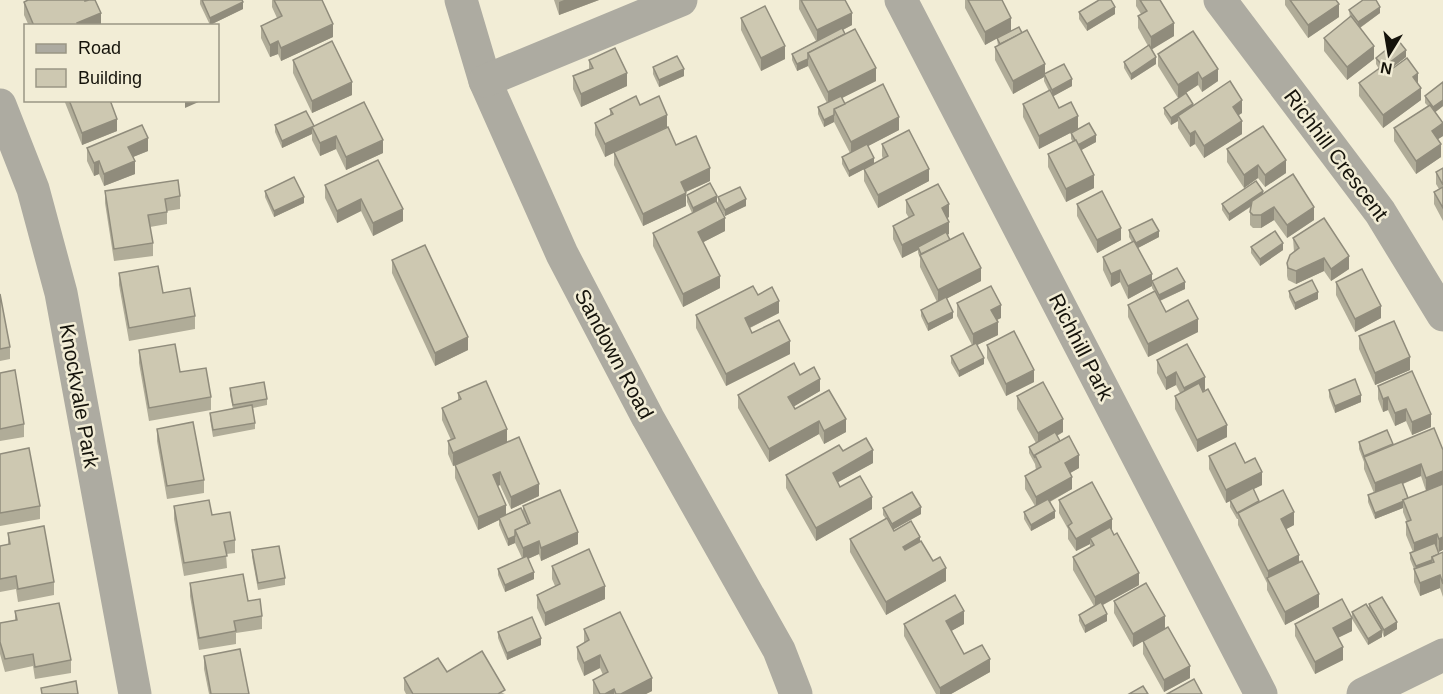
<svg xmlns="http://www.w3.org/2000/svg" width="1443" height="694" viewBox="0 0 1443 694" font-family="Helvetica,sans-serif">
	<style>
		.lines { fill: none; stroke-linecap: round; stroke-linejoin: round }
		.minor { stroke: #adaba1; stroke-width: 33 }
		.wall { fill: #b0ac98 }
		.shaded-wall { fill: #908c7c }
		.building { fill: #cdc8b1; stroke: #908c7c; stroke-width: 1.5 }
		.labels { text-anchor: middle; stroke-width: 5; stroke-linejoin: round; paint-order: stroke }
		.street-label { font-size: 21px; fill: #15130b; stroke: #f2edd6 }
	</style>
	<rect width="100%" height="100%" fill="#f2edd6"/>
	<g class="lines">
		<g class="minor">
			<polyline points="461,0 485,81 562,254 648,418 779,650 796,694"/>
			<polyline points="901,0 1261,694"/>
			<polyline points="1220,0 1380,212 1443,315"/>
			<polyline points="485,81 681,0"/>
			<polyline points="0,105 33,189 61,293 135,694"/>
			<polyline points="1363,694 1443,655"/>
		</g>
	</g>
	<g class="wall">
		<polygon points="200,0 242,0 243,9 210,25 200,4"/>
		<polygon points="272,0 322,0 333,37 281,61 278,54 270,57 261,38 261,26 277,18 272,7"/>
		<polygon points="554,0 599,0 559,15"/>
		<polygon points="799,0 845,0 852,25 843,30 876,81 842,98 845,104 899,130 868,146 874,164 883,159 882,156 882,144 929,181 878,208 864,181 864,169 849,177 842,164 842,157 850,153 834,122 824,127 818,114 818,107 827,103 808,66 797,71 792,60 792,54 816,41 799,9"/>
		<polygon points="965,0 1002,0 1011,31 1045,74 1072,86 1053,96 1059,108 1078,129 1039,149 1023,117 1023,104 1049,91 1044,81 1044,77 1013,94 995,60 995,47 998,46 997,38 985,45 965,8"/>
		<polygon points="1136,0 1160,0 1174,36 1151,49 1156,64 1131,80 1124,68 1124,62 1148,46 1138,28 1138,16 1141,14 1136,6"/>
		<polygon points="1285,0 1336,0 1339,17 1308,38 1285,5"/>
		<polygon points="24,2 101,26 29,26 24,15"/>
		<polygon points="1349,10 1380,13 1360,28 1374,59 1347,80 1324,51 1324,38 1350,18"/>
		<polygon points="1079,12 1115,14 1087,31 1079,19"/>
		<polygon points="741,18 785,59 761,71 741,30"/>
		<polygon points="1158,54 1218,81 1202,92 1198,85 1178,98 1158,66"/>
		<polygon points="1406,57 1389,70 1418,84 1421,100 1383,128 1359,96 1359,83 1379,69 1376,64 1376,58"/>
		<polygon points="293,60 352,95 312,113 293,73"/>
		<polygon points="589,60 627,86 581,107 573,89 573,76 589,69"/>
		<polygon points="653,67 684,76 659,87 653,74"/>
		<polygon points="1443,82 1443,106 1435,112 1443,123 1443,136 1438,139 1441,157 1416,174 1394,141 1394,128 1428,106 1425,103 1425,96"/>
		<polygon points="64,100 110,100 117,131 82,145"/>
		<polygon points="1193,106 1242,113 1238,115 1242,134 1204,158 1195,144 1190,147 1178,128 1178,121 1171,125 1164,114 1164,108"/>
		<polygon points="610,109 667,127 605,157 595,135 595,123 610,116"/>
		<polygon points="275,125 314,126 383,153 346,170 336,149 320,156 312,140 312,134 282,148 275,132"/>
		<polygon points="1071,133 1096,142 1081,150 1094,188 1066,202 1048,167 1048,154 1073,142 1071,139"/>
		<polygon points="676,145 710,181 686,192 686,206 643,226 614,165 614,152"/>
		<polygon points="87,148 148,151 133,157 135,174 104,186 99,174 94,176 87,161"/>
		<polygon points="1227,149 1286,173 1265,187 1258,178 1244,188 1227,162"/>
		<polygon points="378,160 403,221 373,236 361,211 337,223 325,198 325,185"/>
		<polygon points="1443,168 1443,221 1434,204 1434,192 1439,189 1436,184 1436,172"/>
		<polygon points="105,191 180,196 180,209 167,211 167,224 150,227 153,243 153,256 114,261 105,203"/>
		<polygon points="265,191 304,203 274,217 265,197"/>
		<polygon points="1263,194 1314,220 1287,238 1274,220 1261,228 1253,228 1250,225 1250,212 1252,206 1229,221 1222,210 1222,204"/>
		<polygon points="687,195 717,201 725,231 703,242 720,288 683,307 653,246 653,233 692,213 687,202"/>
		<polygon points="718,197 746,206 725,216 718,204"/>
		<polygon points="906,200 949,217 947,218 949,234 947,235 981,281 946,299 953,318 928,331 921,316 921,310 937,302 920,267 920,258 918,253 918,250 902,258 893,239 893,226 909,218 906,213"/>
		<polygon points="1077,204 1121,240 1097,253 1077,216"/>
		<polygon points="1129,230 1159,237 1138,248 1152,286 1128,299 1120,282 1111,287 1103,270 1103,257 1132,242 1129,237"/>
		<polygon points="1293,238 1349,269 1331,281 1324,271 1296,284 1288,280 1287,276 1287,263 1294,252"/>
		<polygon points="1251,247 1283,250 1260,266 1251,253"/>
		<polygon points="392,260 468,350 435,366 392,273"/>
		<polygon points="119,273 195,316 195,329 129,341 119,285"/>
		<polygon points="1152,281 1185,289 1160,301 1166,312 1198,332 1148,357 1128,317 1128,305 1154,291 1152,288"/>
		<polygon points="1336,282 1381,318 1355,332 1336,295"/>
		<polygon points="1289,291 1318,299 1295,310 1289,297"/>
		<polygon points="0,294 10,347 10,359 0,361"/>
		<polygon points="758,295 779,313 750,328 752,333 790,354 726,386 696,328 696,315"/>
		<polygon points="957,303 1001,318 996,320 998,335 977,345 984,364 959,377 951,363 951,356 972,345 957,316"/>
		<polygon points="1359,336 1410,370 1375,385 1359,349"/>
		<polygon points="987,345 1034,382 1006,396 987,358"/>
		<polygon points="139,350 180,372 211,397 211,410 149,421 139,363"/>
		<polygon points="1157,360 1205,390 1203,391 1227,437 1197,452 1175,409 1175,396 1180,393 1176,385 1166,390 1157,373"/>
		<polygon points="0,373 24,424 24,437 0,441"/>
		<polygon points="800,375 820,391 794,406 795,409 846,432 824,444 819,434 769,462 738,408 738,395"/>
		<polygon points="1378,386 1431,427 1412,435 1406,421 1395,426 1388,410 1383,412 1378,399"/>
		<polygon points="230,388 267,399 267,405 253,408 255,423 255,429 213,437 210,419 210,413 233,409 230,395"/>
		<polygon points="1329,390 1361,402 1335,413 1329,397"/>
		<polygon points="458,393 507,442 539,496 511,509 500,485 498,486 506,515 523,513 523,506 578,544 541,561 539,554 528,559 534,579 505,592 498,575 498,569 522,558 515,543 508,546 499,525 499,520 478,530 455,478 455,465 495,447 453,466 448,454 448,441 451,440 442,420 442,408 458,401"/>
		<polygon points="1017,396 1063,432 1057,436 1060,441 1079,468 1070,473 1072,489 1050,502 1055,518 1031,531 1024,519 1024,512 1035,506 1025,489 1025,476 1036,470 1035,464 1029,453 1029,447 1036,443 1017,409"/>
		<polygon points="1434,428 1426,491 1421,476 1403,484 1408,498 1443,484 1439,552 1436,547 1439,554 1443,552 1443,597 1440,588 1420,596 1414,582 1414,569 1410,559 1410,553 1413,552 1406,535 1406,522 1407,522 1403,512 1403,508 1375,519 1368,502 1368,495 1374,493 1364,469 1364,462 1359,449 1359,442 1393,445"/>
		<polygon points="157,429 204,480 204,493 167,499 157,441"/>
		<polygon points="843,451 873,463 838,482 840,487 872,509 816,541 786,488 786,475"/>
		<polygon points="0,454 40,506 40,519 0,526"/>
		<polygon points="1209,456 1245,463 1262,485 1253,489 1259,502 1294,525 1286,529 1319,607 1285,625 1267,590 1267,583 1238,525 1238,519 1237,519 1230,507 1230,501 1226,503 1209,469"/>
		<polygon points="1059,500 1112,531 1139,585 1103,605 1107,621 1085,633 1079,621 1079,615 1094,606 1073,570 1073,557 1090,548 1090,544 1076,551 1068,539 1068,529 1059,513"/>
		<polygon points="174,506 212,515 235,540 235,553 226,554 227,568 184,576 174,519"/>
		<polygon points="883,508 921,514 893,530 920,542 946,581 886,615 850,552 850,539 886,519 883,515"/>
		<polygon points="8,533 54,582 54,595 18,602 16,589 0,592 0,546 8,545"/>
		<polygon points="252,550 285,578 285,585 258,590 252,557"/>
		<polygon points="552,566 605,599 545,626 537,608 537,595 555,586 552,579"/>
		<polygon points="190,583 248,601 262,616 262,629 236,633 236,644 199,650 190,596"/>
		<polygon points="1114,601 1165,629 1190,678 1164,692 1143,654 1143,641 1133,647 1114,613"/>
		<polygon points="1369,604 1397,629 1384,637 1382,632 1382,637 1368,645 1352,619 1352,631 1338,638 1343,660 1315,674 1295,636 1295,624 1352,618 1352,612 1369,609"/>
		<polygon points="15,611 71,660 71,673 35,679 33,666 5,672 0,654 0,623 15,620"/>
		<polygon points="904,624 964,624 951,631 964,654 990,672 951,694 936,694 904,636"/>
		<polygon points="584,629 652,691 646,694 593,694 593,680 603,675 600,668 584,676 577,659 577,647 584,643"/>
		<polygon points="498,632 541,645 507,660 498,638"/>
		<polygon points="204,656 249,694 209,694 204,669"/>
		<polygon points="447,672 505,694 406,694 404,690 404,678"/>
	</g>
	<g class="shaded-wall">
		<polygon points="564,0 599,0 559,15 559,2"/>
		<polygon points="243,2 243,9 210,25 210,18"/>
		<polygon points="1339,4 1339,17 1308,38 1308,25"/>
		<polygon points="1115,7 1115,14 1087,31 1087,24"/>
		<polygon points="1380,7 1380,13 1358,29 1358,22"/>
		<polygon points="101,13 101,26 77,26 77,23"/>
		<polygon points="852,13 852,25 817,43 817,30"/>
		<polygon points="1011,18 1011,31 985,45 985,32"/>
		<polygon points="1174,23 1174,36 1151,50 1151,37"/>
		<polygon points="333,24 333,37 281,61 281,48"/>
		<polygon points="278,41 278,54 270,57 270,45"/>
		<polygon points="785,46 785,59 761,71 761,58"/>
		<polygon points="1374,46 1374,59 1347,80 1347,67"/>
		<polygon points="1406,50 1406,57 1384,74 1384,68"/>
		<polygon points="1156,57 1156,64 1131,80 1131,74"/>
		<polygon points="808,59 808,66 797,71 797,64"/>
		<polygon points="1045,64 1045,76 1044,74 1044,77 1013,94 1013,81"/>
		<polygon points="876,68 876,81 828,105 828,92"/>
		<polygon points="684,69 684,76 659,87 659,80"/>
		<polygon points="1218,69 1218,81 1202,92 1202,79"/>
		<polygon points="1198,72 1198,85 1178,98 1178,85"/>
		<polygon points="627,73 627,86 581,107 581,94"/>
		<polygon points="1418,73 1418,86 1413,77"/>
		<polygon points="1072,79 1072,86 1052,97 1052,90"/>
		<polygon points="352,82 352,95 312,113 312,101"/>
		<polygon points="1421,88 1421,100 1383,128 1383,115"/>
		<polygon points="187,100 203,100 185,108 185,101"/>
		<polygon points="1242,100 1242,113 1233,119 1233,107"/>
		<polygon points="1443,100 1443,106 1433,114 1433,107"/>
		<polygon points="1193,104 1193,111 1178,116 1178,121 1171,125 1171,118"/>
		<polygon points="667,115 667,127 605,157 605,144"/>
		<polygon points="834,115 834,122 824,127 824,120"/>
		<polygon points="1078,116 1078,129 1039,149 1039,136"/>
		<polygon points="899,117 899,130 851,155 851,142"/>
		<polygon points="117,119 117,131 82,145 82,133"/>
		<polygon points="1242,121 1242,134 1204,158 1204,146"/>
		<polygon points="1443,123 1443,136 1432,143 1432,131"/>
		<polygon points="312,127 312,134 282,148 282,141"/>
		<polygon points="1195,131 1195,144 1190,147 1190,134"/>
		<polygon points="1096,135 1096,142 1078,152 1078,145"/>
		<polygon points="336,136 336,149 320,156 320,143"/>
		<polygon points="148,138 148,151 128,159 128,147"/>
		<polygon points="383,140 383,153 346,170 346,157"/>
		<polygon points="1441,144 1441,157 1416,174 1416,161"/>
		<polygon points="874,158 874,164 849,177 849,171"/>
		<polygon points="1286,160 1286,173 1265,187 1265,175"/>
		<polygon points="99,161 99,174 94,176 94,163"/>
		<polygon points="135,161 135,174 104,186 104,174"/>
		<polygon points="1258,165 1258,178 1244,188 1244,175"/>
		<polygon points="710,168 710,181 681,194 681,182"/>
		<polygon points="929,169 929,181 878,208 878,195"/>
		<polygon points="1094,175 1094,188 1066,202 1066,189"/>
		<polygon points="1263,191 1263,198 1229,221 1229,214"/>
		<polygon points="686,193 686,206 643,226 643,214"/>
		<polygon points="717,196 717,202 693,214 693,208"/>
		<polygon points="304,197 304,203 274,217 274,211"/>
		<polygon points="361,199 361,211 337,223 337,211"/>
		<polygon points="746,199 746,206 725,216 725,210"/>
		<polygon points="949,204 949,217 942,221 942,208"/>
		<polygon points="1274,207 1274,220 1261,228 1261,215"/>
		<polygon points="1314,207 1314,220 1287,238 1287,225"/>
		<polygon points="403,209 403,221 373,236 373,223"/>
		<polygon points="725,218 725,231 698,245 698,232"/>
		<polygon points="949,222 949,234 919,249 918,247 918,250 902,258 902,245"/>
		<polygon points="1121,228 1121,240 1097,253 1097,240"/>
		<polygon points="1159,231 1159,237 1136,249 1136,243"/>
		<polygon points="1283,243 1283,250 1260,266 1260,259"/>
		<polygon points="1349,256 1349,269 1331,281 1331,269"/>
		<polygon points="1324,258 1324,271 1296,284 1296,271"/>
		<polygon points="981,268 981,281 938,303 938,290"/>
		<polygon points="1120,270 1120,282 1111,287 1111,274"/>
		<polygon points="1152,274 1152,286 1128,299 1128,286"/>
		<polygon points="720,276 720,288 683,307 683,294"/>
		<polygon points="1185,282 1185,289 1159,301 1159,295"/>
		<polygon points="1318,292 1318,299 1295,310 1295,303"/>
		<polygon points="779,301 779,313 745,330 745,318"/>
		<polygon points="1001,305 1001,318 991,323 991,310"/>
		<polygon points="1381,306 1381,318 1355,332 1355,319"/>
		<polygon points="953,312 953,318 928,331 928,324"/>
		<polygon points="1198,319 1198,332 1148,357 1148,344"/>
		<polygon points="998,322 998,335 973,347 973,334"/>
		<polygon points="468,337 468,350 435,366 435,353"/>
		<polygon points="790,341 790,354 726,386 726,374"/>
		<polygon points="1410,357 1410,370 1375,385 1375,373"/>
		<polygon points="984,358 984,364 959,377 959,371"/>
		<polygon points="1034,370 1034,382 1006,396 1006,384"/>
		<polygon points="1176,372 1176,385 1166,390 1166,378"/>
		<polygon points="1205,377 1205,390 1184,401 1184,388"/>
		<polygon points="820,379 820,391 788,410 788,397"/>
		<polygon points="1361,395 1361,402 1335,413 1335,406"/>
		<polygon points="1388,397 1388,410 1383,412 1383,399"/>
		<polygon points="1406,409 1406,421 1395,426 1395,413"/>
		<polygon points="1431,414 1431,427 1412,435 1412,422"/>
		<polygon points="846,419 846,432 824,444 824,431"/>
		<polygon points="1063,419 1063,432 1038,446 1038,433"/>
		<polygon points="819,421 819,434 769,462 769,449"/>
		<polygon points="1227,425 1227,437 1197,452 1197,440"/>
		<polygon points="507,429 507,442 453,466 453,453"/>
		<polygon points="873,450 873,463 833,485 833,473"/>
		<polygon points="1079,455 1079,468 1065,476 1065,463"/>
		<polygon points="1421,464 1421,476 1375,495 1375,483"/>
		<polygon points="1443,471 1443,484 1426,491 1426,478"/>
		<polygon points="500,472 500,485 493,488 493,475"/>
		<polygon points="1262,472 1262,485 1226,503 1226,490"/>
		<polygon points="1072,477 1072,489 1036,509 1036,497"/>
		<polygon points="539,484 539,496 511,509 511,497"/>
		<polygon points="872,497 872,509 816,541 816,528"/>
		<polygon points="1403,501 1403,508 1375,519 1375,513"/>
		<polygon points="506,505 506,517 499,518 499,520 478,530 478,517"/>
		<polygon points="921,507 921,514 892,530 892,524"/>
		<polygon points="1055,511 1055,518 1031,531 1031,525"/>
		<polygon points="1294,512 1294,525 1281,532 1281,519"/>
		<polygon points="1112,519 1112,531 1090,538 1090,544 1076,551 1076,539"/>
		<polygon points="578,532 578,544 541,561 541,548"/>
		<polygon points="1437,534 1437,547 1414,556 1414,543"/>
		<polygon points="515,536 515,543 508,546 508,539"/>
		<polygon points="920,537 920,550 903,559 903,547"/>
		<polygon points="1443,537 1443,550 1439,552 1439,539"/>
		<polygon points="539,541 539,554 523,561 523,548"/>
		<polygon points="1299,555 1299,568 1268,578 1268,571"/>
		<polygon points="1432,560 1432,567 1416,573 1416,566"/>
		<polygon points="946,568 946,581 886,615 886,602"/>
		<polygon points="534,572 534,579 505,592 505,585"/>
		<polygon points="1139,573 1139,585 1095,609 1095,597"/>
		<polygon points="1440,575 1440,588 1420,596 1420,583"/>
		<polygon points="605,586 605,599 545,626 545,613"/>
		<polygon points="1319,594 1319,607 1285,625 1285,612"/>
		<polygon points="964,611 964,624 946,634 946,621"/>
		<polygon points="1107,614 1107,621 1085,633 1085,626"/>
		<polygon points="1165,616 1165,629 1133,647 1133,634"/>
		<polygon points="1352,618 1352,631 1333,640 1333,628"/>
		<polygon points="1397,622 1397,629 1384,637 1384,630"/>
		<polygon points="1382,630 1382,637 1368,645 1368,639"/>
		<polygon points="541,638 541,645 507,660 507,653"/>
		<polygon points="1343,647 1343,660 1315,674 1315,662"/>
		<polygon points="600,655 600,668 584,676 584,663"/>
		<polygon points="990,659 990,672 951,694 940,694 940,688"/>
		<polygon points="1190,666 1190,678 1164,692 1164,680"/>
		<polygon points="652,678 652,691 646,694 621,694"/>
		<polygon points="614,689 614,694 605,694"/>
	</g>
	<g class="building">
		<polygon points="28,0 85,0 85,1 89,0 95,0 101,13 77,23 78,26 34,26 24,2"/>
		<polygon points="202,0 242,0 243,2 210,18"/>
		<polygon points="274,0 322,0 333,24 281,48 278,41 270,45 261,26 282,16"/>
		<polygon points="801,0 845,0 852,13 817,30"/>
		<polygon points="968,0 1002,0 1011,18 985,32"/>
		<polygon points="1099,0 1111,0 1115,7 1087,24 1079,12"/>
		<polygon points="1140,0 1160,0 1174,23 1151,37 1138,16 1147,11"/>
		<polygon points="1290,0 1336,0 1339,4 1308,25"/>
		<polygon points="1363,0 1376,0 1380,7 1358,22 1349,10"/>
		<polygon points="765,6 785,46 761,58 741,18"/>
		<polygon points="1351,16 1374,46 1347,67 1324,38"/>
		<polygon points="1019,27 1022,33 1000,44 997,38"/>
		<polygon points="842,28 845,34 808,53 808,59 797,64 792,54"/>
		<polygon points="855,29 876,68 828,92 808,53"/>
		<polygon points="1027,30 1045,64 1013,81 995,47"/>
		<polygon points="1193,31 1218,69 1202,79 1198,72 1178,85 1158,54"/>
		<polygon points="1398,40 1406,50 1385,66 1384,65 1383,66 1376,58"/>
		<polygon points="332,41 352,82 312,101 293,60"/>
		<polygon points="1149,45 1156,57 1131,74 1124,62"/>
		<polygon points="615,48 627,73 581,94 573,76 593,68 589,60"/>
		<polygon points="677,56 684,69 659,80 653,67"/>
		<polygon points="1407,58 1418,73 1413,77 1421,88 1383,115 1359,83 1384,65 1389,71"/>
		<polygon points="1064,64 1072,79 1052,90 1044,74"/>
		<polygon points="1230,81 1242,100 1233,107 1242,121 1204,146 1195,131 1190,134 1178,116"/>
		<polygon points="1443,82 1443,100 1433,107 1425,96"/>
		<polygon points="883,84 899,117 851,142 834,109"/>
		<polygon points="1050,90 1059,108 1071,102 1078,116 1039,136 1023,104"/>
		<polygon points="1186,93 1193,104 1171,118 1164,108"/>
		<polygon points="636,96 640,105 659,96 667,115 605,144 595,123 613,114 610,109"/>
		<polygon points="841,96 845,104 834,109 834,115 824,120 818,107"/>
		<polygon points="69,100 110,100 117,119 82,133"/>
		<polygon points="364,102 383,140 346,157 336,136 320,143 312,127"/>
		<polygon points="1430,105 1443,123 1432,131 1441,144 1416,161 1394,128"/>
		<polygon points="306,111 314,126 282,141 275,125"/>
		<polygon points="1089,123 1096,135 1078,145 1071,133"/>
		<polygon points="142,125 148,138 128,147 135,161 104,174 99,161 94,163 87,148"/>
		<polygon points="1263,126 1286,160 1265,175 1258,165 1244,175 1227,149"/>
		<polygon points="668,127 676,145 696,136 710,168 681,182 686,193 643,214 614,152"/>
		<polygon points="909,130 929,169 878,195 864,169 888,156 882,144"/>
		<polygon points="1076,140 1094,175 1066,189 1048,154"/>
		<polygon points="867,144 874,158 849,171 842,157"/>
		<polygon points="378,160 403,209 373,223 361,199 337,211 325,185"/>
		<polygon points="1443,168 1443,185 1436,172"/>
		<polygon points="1293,174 1314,207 1287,225 1274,207 1261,215 1253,215 1250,212 1252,201"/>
		<polygon points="294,177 304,197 274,211 265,191"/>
		<polygon points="178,180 180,196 165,199 167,212 148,215 153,243 114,249 105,191"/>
		<polygon points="1256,181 1263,191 1229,214 1222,204"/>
		<polygon points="710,183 717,196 693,208 687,195"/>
		<polygon points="938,184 949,204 942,208 949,222 902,245 893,226 914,215 906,200"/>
		<polygon points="740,187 746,199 725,210 718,197"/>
		<polygon points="1443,187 1443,208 1434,192"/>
		<polygon points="1102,191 1121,228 1097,240 1077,204"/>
		<polygon points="716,201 725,218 698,232 720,276 683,294 653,233"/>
		<polygon points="1324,218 1349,256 1331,269 1324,258 1296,271 1288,268 1287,263 1290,255 1299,248 1293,238"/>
		<polygon points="1152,219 1159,231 1136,243 1129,230"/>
		<polygon points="1275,231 1283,243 1260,259 1251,247"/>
		<polygon points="946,232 950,240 921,254 918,247"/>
		<polygon points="963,233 981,268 938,290 920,255"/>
		<polygon points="1134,241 1152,274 1128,286 1120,270 1111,274 1103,257"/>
		<polygon points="425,245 468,337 435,353 392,260"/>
		<polygon points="158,266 163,293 190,288 195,316 129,328 119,273"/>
		<polygon points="1177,268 1185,282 1159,295 1152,281"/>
		<polygon points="1362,269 1381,306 1355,319 1336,282"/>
		<polygon points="1312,280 1318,292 1295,303 1289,291"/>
		<polygon points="753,286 758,295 772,287 779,301 745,318 752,333 779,320 790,341 726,374 696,315"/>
		<polygon points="991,286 1001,305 991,310 998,322 973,334 957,303"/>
		<polygon points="1155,291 1166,312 1188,300 1198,319 1148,344 1128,305"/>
		<polygon points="0,294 10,347 0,349"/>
		<polygon points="946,297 953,312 928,324 921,310"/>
		<polygon points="1394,321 1410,357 1375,373 1359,336"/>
		<polygon points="1014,331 1034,370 1006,384 987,345"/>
		<polygon points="976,343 984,358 959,371 951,356"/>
		<polygon points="175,344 180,372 206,368 211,397 149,408 139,350"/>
		<polygon points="1187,344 1205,377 1184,388 1176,372 1166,378 1157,360"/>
		<polygon points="794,363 800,375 814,367 820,379 788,397 795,409 829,390 846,419 824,431 819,421 769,449 738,395"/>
		<polygon points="15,370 24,424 0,429 0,373"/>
		<polygon points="1412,371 1431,414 1412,422 1406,409 1395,413 1388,397 1383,399 1378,386"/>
		<polygon points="1355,379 1361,395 1335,406 1329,390"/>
		<polygon points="486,381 507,429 453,453 448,441 455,438 442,408 461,399 458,393"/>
		<polygon points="264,382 267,399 233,405 230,388"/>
		<polygon points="1043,382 1063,419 1038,433 1017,396"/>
		<polygon points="1199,383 1203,392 1208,389 1227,425 1197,440 1175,396"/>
		<polygon points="252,405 255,423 213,430 210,413"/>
		<polygon points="193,422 204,480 167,486 157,429"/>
		<polygon points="1434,428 1443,450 1443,471 1426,478 1421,464 1375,483 1364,457"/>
		<polygon points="1387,430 1393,444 1364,456 1359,442"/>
		<polygon points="1055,432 1060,441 1035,455 1035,458 1029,447"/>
		<polygon points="1069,436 1079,455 1065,463 1072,477 1036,497 1025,476 1041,467 1035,455"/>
		<polygon points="519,437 539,484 511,497 500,472 493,475 506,505 478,517 455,465"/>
		<polygon points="866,438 873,450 833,473 840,487 860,476 872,497 816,528 786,475 839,445 843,451"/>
		<polygon points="1235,443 1245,463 1255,458 1262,472 1226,490 1209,456"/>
		<polygon points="29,448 40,506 0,513 0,454"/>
		<polygon points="1092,482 1112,519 1076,539 1068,526 1072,523 1059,500"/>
		<polygon points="1402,482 1408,498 1403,500 1404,501 1375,513 1368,495"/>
		<polygon points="1443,484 1443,537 1439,539 1437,534 1414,543 1406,522 1411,520 1403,500"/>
		<polygon points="1253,488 1259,501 1237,513 1230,500"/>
		<polygon points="560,490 578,532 541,548 539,541 523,548 515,530 530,523 523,506"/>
		<polygon points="1283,490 1294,512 1281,519 1299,555 1268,571 1238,513"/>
		<polygon points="912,492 921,507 892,524 883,508"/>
		<polygon points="1048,499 1055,511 1031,525 1024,512"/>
		<polygon points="209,500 212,515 230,512 235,540 224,542 227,556 184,563 174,506"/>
		<polygon points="521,508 528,524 515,530 515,536 508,539 499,518"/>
		<polygon points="887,518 894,531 911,521 920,537 903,547 905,550 921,541 933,561 940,557 946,568 886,602 850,539"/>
		<polygon points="44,526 54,582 18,589 16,576 0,579 0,546 10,544 8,533"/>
		<polygon points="1110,527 1114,535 1117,533 1139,573 1095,597 1073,557 1094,545 1090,538"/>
		<polygon points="1435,543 1439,554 1432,557 1432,560 1416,566 1410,553"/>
		<polygon points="279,546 285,578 258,583 252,550"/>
		<polygon points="589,549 605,586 545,613 537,595 560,584 552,566"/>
		<polygon points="1443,552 1443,584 1440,575 1420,583 1414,569 1434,562 1432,557"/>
		<polygon points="527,556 534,572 505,585 498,569"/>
		<polygon points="1302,561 1319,594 1285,612 1267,578"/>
		<polygon points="243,574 248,601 260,599 262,616 234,621 236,631 199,638 190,583"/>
		<polygon points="1146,583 1165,616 1133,634 1114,601"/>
		<polygon points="955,595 964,611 946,621 964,654 982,645 990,659 940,688 904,624"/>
		<polygon points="1382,597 1397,622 1384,630 1369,604"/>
		<polygon points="1342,599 1352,618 1333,628 1343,647 1315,662 1295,624"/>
		<polygon points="1101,602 1107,614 1085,626 1079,615"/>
		<polygon points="59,603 71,660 35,667 33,654 5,659 0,642 0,623 17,620 15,611"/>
		<polygon points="1366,604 1382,630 1368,639 1352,612"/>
		<polygon points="620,612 652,678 621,694 616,694 614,689 605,694 600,694 593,680 608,672 600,655 584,663 577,647 589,640 584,629"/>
		<polygon points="532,617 541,638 507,653 498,632"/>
		<polygon points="1168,627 1190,666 1164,680 1143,641"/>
		<polygon points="240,649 249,694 211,694 204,656"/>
		<polygon points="482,651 505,690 498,694 413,694 404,678 438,658 447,672"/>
		<polygon points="1194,679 1202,694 1167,694"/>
		<polygon points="76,681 78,694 42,694 41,688"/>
		<polygon points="1143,686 1148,694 1129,694"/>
	</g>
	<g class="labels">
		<g class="street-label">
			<text transform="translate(1336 155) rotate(53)" y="7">Richhill Crescent</text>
			<text transform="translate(1081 347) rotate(63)" y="7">Richhill Park</text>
			<text transform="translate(614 354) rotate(62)" y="7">Sandown Road</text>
			<text transform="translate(79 396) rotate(80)" y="7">Knockvale Park</text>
		</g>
	</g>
	<rect x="24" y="24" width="195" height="78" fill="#f2edd6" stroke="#9a9685" stroke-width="1.5"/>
	<rect x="36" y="44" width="30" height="9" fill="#adaba1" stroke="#9a9685" stroke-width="1.5"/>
	<text x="78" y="54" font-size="18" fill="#15130b">Road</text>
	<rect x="36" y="69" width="30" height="18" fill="#cdc8b1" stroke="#9a9685" stroke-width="1.5"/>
	<text x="78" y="84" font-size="18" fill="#15130b">Building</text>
	<g transform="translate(1389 54) rotate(191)" stroke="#f2edd6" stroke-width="4.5" paint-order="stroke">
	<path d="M0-4.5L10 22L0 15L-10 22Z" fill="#15130b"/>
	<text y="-9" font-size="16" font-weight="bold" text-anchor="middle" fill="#15130b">N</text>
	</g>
</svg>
